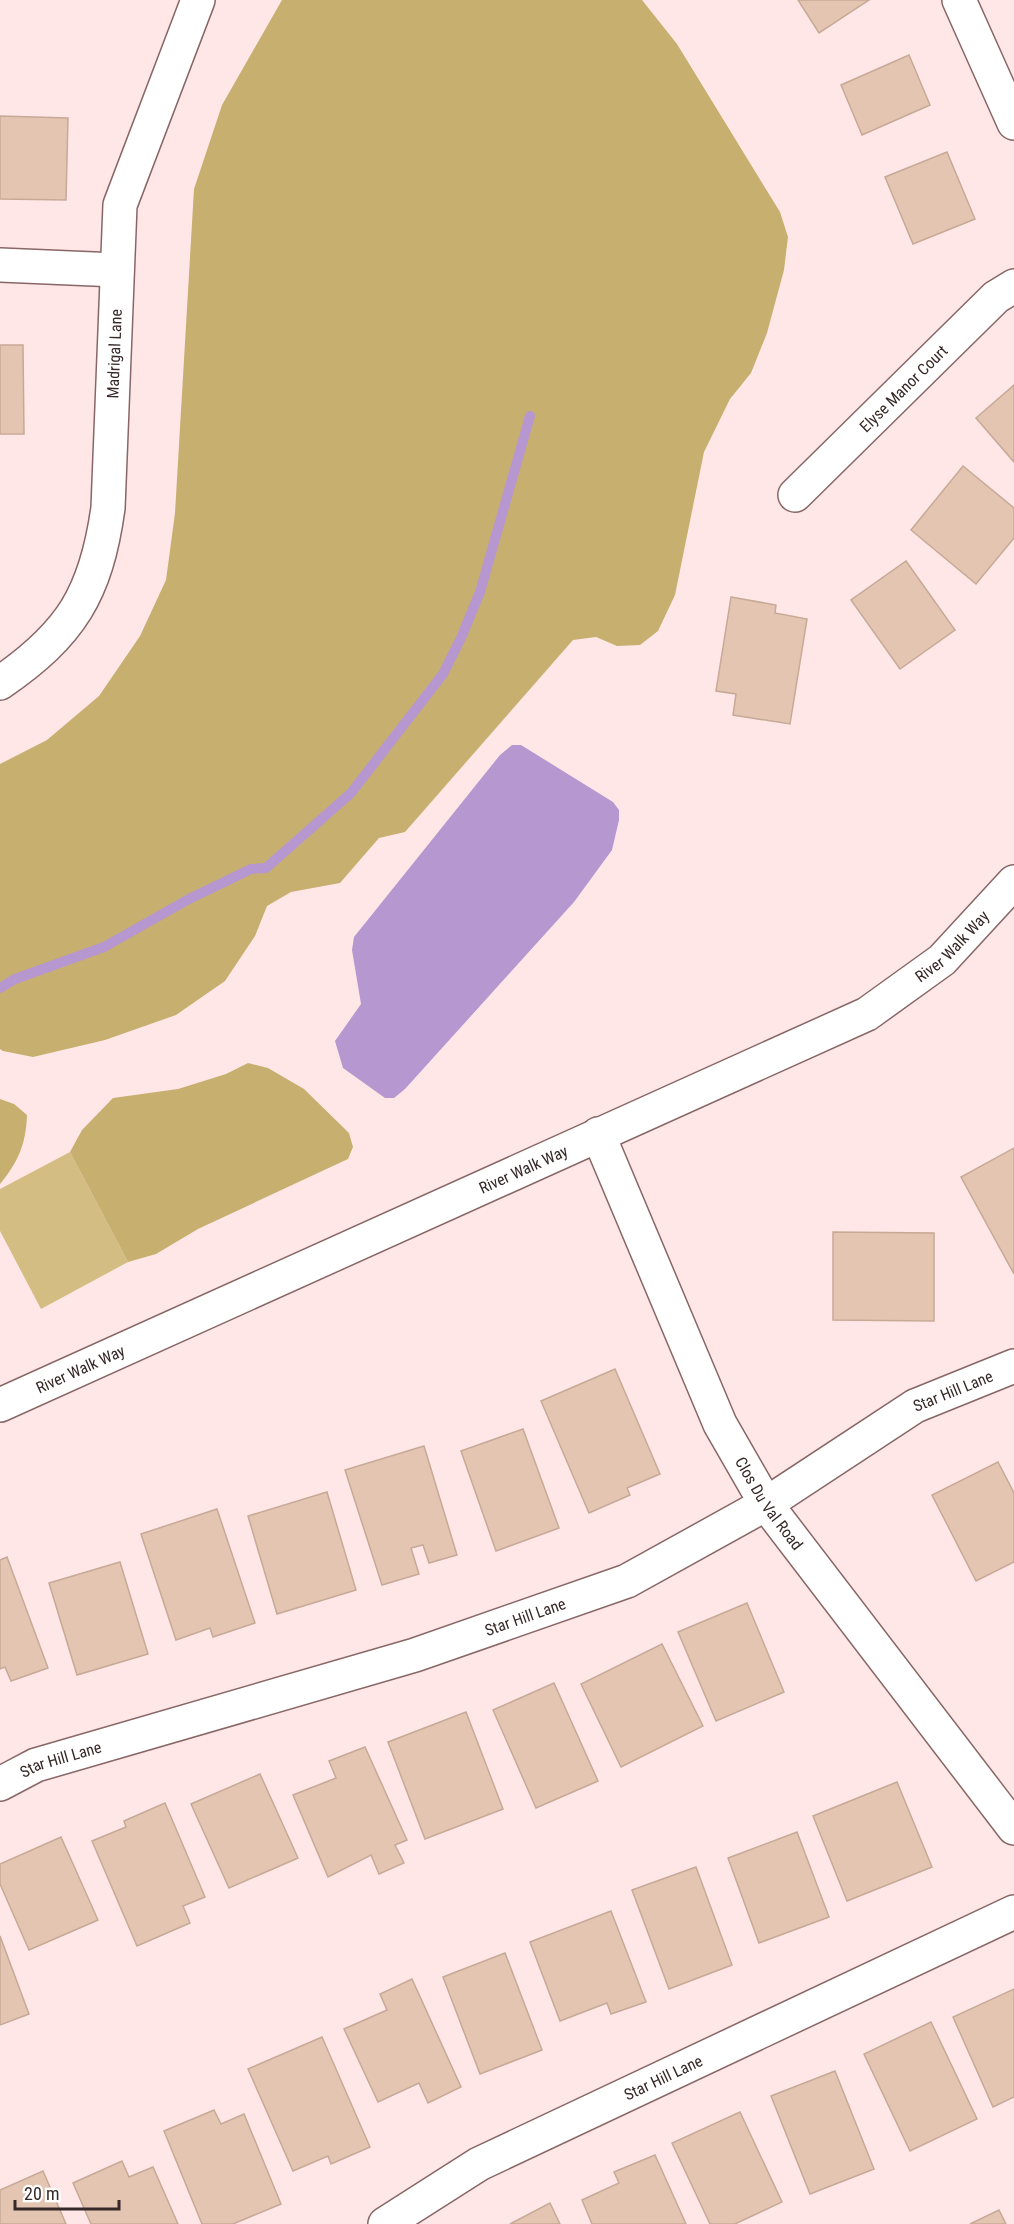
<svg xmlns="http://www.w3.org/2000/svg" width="1014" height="2224" viewBox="0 0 1014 2224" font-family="'Roboto Condensed',sans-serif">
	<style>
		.green { fill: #d4bd83 }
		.forest { fill: #c7af70 }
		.water { fill: #b697cf }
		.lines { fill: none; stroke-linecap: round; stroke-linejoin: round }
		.stream { stroke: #b697cf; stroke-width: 10 }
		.building { fill: #e4c5b2; stroke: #c6a996; stroke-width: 1.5 }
		.street-casing { stroke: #866; stroke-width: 36 }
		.street { stroke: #fff; stroke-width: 33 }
		.labels { text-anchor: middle; stroke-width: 4.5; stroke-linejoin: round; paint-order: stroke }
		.street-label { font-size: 16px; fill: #372928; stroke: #fff }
	</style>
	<rect width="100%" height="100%" fill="#ffe7e7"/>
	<polygon class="green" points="70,1152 128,1262 41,1309 0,1231 0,1189"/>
	<g class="forest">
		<polygon points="282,0 642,0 677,44 780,212 788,237 784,270 767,333 751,373 730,399 704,452 675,595 658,631 640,645 617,646 596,637 573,640 405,832 379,838 340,883 291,892 267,906 255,936 225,981 176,1015 105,1040 33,1057 3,1051 0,1049 0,764 47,740 99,696 140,636 166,580 175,513 194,189 222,105"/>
		<polygon points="248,1063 268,1068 304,1089 349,1133 353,1147 348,1159 198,1229 156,1254 128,1262 70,1152 82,1130 113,1098 178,1089 226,1074"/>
		<path d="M0,1099L14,1104L27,1115C26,1144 18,1162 0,1184Z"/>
	</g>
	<polygon class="water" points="512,745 521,745 613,802 619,810 619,820 612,850 574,902 405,1089 394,1098 385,1098 343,1068 335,1041 361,1004 352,950 354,937 500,755"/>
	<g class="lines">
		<polyline class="stream" points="0,988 15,979 104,947 189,899 251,869 266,868 351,793 443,674 461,638 480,592 530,416"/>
	</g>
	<g class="building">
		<polygon points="798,0 869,0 819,33"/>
		<polygon points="909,55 930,105 862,135 841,85"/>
		<polygon points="0,116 68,118 66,200 0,199"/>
		<polygon points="947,152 975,219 913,244 885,177"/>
		<polygon points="0,345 23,345 24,434 0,434"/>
		<polygon points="1014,385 1014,462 976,418"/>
		<polygon points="963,466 1014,508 1014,538 976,584 911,530"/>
		<polygon points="906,561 955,630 900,669 851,600"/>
		<polygon points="731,597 776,605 775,613 807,619 790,724 733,715 736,694 716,691"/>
		<polygon points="1014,1148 1014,1274 961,1177"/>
		<polygon points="833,1232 934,1233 934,1321 833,1320"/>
		<polygon points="615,1369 660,1474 627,1488 630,1495 589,1513 541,1401"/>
		<polygon points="523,1429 559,1528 496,1551 461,1451"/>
		<polygon points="424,1446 457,1555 429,1563 423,1545 411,1548 419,1574 382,1585 345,1470"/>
		<polygon points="998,1462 1014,1493 1014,1562 976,1581 932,1495"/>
		<polygon points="327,1492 356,1590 277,1614 248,1516"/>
		<polygon points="217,1509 255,1623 213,1637 210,1628 176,1640 141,1534"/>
		<polygon points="7,1557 48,1668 11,1681 5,1667 0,1669 0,1560"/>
		<polygon points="120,1562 148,1654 77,1675 49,1583"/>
		<polygon points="747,1603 784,1692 716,1721 678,1632"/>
		<polygon points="662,1644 703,1726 621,1767 581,1684"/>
		<polygon points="554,1683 598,1781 536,1808 493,1710"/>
		<polygon points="466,1712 503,1809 425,1839 388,1742"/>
		<polygon points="365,1747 407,1840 395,1845 404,1863 379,1874 371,1855 328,1877 293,1795 336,1778 329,1761"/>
		<polygon points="260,1774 298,1858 229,1888 191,1804"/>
		<polygon points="897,1782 932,1867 847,1901 813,1816"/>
		<polygon points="165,1803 205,1897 183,1906 190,1923 137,1946 92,1841 126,1827 124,1821"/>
		<polygon points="797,1832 829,1917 759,1943 728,1858"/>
		<polygon points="61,1837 98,1920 29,1950 0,1884 0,1864"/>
		<polygon points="696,1867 732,1965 669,1989 632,1890"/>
		<polygon points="611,1911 646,2002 611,2014 607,2003 560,2021 530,1942"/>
		<polygon points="0,1936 29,2014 0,2025"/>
		<polygon points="505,1953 542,2050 480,2074 443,1977"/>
		<polygon points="412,1979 461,2087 428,2103 419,2083 378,2102 344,2029 387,2010 380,1994"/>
		<polygon points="1014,1989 1014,2097 993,2107 953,2017"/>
		<polygon points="931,2022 977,2119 910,2151 864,2054"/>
		<polygon points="322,2037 370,2147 331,2164 328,2156 293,2171 248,2069"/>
		<polygon points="835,2071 874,2169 810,2194 771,2096"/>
		<polygon points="214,2110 221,2124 244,2114 281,2204 233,2224 202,2224 164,2131"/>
		<polygon points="740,2112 782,2202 735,2224 710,2224 672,2143"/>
		<polygon points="655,2155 686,2224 592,2224 582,2200 619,2183 614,2172"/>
		<polygon points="122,2161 129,2177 153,2167 178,2224 91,2224 73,2183"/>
		<polygon points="43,2171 66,2224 0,2224 0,2190"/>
		<polygon points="550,2203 560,2224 510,2224"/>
		<polygon points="999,2210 1006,2224 970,2224"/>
	</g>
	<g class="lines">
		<defs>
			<g id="street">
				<polyline points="959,0 1014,123"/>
				<polyline points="0,265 117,270"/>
				<path id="s1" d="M795,495L996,297L1014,286"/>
				<path id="s2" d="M0,683C71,634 96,594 108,508L120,205L198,0"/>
				<path id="s3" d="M598,1134L720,1424L766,1504L1014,1828"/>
				<path id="s4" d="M0,1405L867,1014L942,960L1014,882"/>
				<path id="s5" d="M0,1784L36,1765L415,1655L627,1581L766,1504L915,1406L1014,1366"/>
				<path id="s6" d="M385,2224L479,2164L1014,1912"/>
			</g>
		</defs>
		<use href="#street" class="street-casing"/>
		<use href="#street" class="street"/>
	</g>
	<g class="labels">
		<g class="street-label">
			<text dy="6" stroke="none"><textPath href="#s2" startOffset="368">Madrigal Lane</textPath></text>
			<text dy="6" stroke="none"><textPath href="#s1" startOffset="152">Elyse Manor Court</textPath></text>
			<text dy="6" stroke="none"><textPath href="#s4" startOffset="1060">River Walk Way</textPath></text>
			<text dy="6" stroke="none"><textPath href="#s4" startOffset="574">River Walk Way</textPath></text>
			<text dy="6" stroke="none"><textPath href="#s4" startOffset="88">River Walk Way</textPath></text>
			<text dy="6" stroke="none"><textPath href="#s5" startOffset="1038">Star Hill Lane</textPath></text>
			<text dy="6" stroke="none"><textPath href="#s3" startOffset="408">Clos Du Val Road</textPath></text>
			<text dy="6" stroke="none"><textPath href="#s5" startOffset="552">Star Hill Lane</textPath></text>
			<text dy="6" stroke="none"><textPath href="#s5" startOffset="66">Star Hill Lane</textPath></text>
			<text dy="6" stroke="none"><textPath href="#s6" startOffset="315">Star Hill Lane</textPath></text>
		</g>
	</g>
	<path d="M15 2200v9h104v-9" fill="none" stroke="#372928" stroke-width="3"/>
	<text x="24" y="2200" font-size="18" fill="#372928" stroke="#ffffff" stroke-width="4.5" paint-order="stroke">20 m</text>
</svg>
